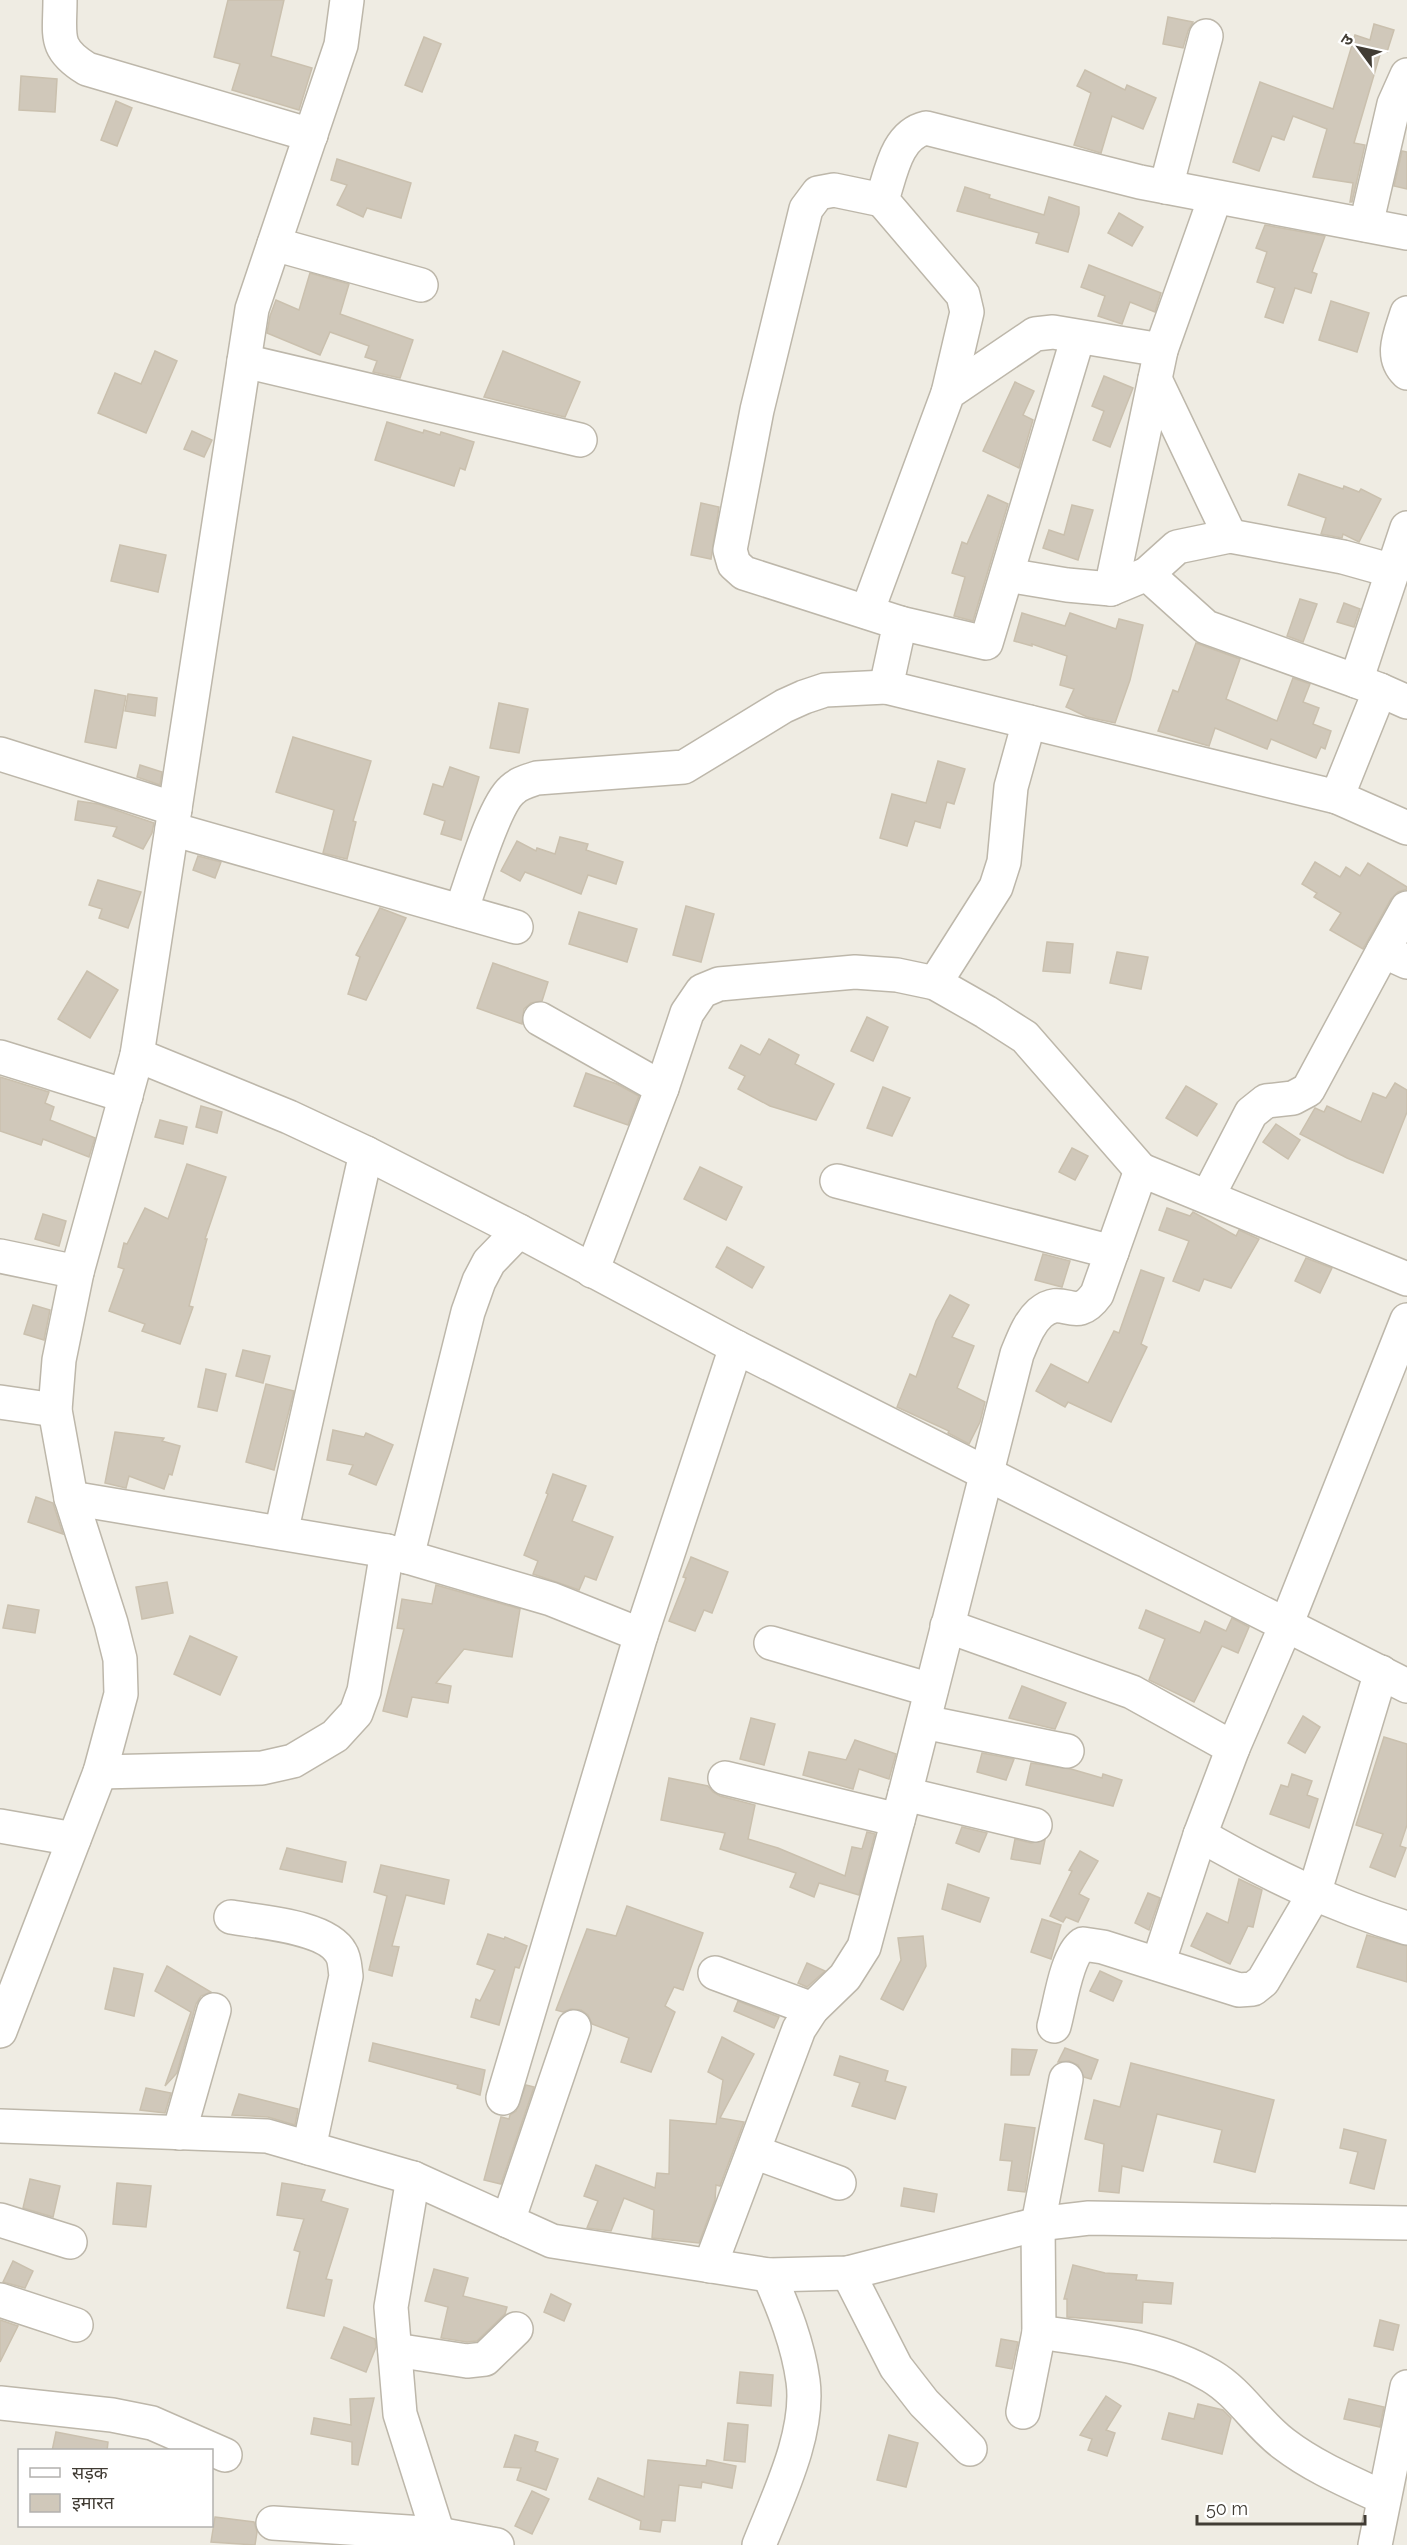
<svg xmlns="http://www.w3.org/2000/svg" width="1407" height="2545" viewBox="0 0 1407 2545" font-family="Raleway,'Noto Sans Devanagari',sans-serif">
	<style>
		.building { fill: #d0c8ba; stroke: #cac0ae; stroke-width: 1.5 }
		.lines { fill: none; stroke-linecap: round; stroke-linejoin: round }
		.minor-casing { stroke: #bdb7aa; stroke-width: 36 }
		.minor { stroke: #fff; stroke-width: 33 }
	</style>
	<rect width="100%" height="100%" fill="#efece3"/>
	<g class="building">
		<polygon points="228,0 284,0 271,56 312,68 299,110 232,90 240,64 214,57"/>
		<polygon points="1168,17 1193,22 1188,31 1183,48 1163,44"/>
		<polygon points="1374,24 1394,30 1387,52 1381,51 1354,143 1365,145 1352,202 1350,202 1353,183 1313,177 1327,129 1293,116 1284,140 1272,136 1259,171 1233,162 1260,82 1333,109 1355,35 1370,40"/>
		<polygon points="424,37 441,44 422,92 405,85"/>
		<polygon points="1085,70 1125,90 1127,85 1156,98 1143,129 1112,116 1101,153 1074,145 1091,93 1077,86"/>
		<polygon points="21,76 57,79 55,112 19,110"/>
		<polygon points="116,101 132,108 117,146 101,140"/>
		<polygon points="1402,151 1407,152 1407,189 1394,186"/>
		<polygon points="337,159 411,183 401,218 367,208 363,217 337,205 347,185 331,180"/>
		<polygon points="965,187 990,195 989,198 1044,215 1049,197 1079,207 1079,214 1068,252 1036,243 1039,233 957,211"/>
		<polygon points="1119,213 1143,227 1132,246 1108,233"/>
		<polygon points="1265,225 1325,236 1312,272 1317,274 1311,293 1295,288 1283,323 1265,317 1275,288 1257,282 1267,252 1256,248"/>
		<polygon points="1089,265 1161,293 1155,312 1130,302 1122,324 1098,316 1105,296 1081,287"/>
		<polygon points="310,273 349,284 340,314 413,340 400,378 373,372 377,361 365,357 369,346 330,332 320,355 267,333 270,316 276,300 299,310"/>
		<polygon points="1331,301 1369,313 1357,352 1319,340"/>
		<polygon points="155,351 177,361 146,433 98,413 115,373 141,384"/>
		<polygon points="503,351 580,382 565,417 484,397"/>
		<polygon points="1104,376 1133,388 1110,447 1093,440 1104,411 1092,406"/>
		<polygon points="1015,382 1034,391 1023,415 1033,420 1019,468 983,451"/>
		<polygon points="387,422 423,433 424,430 440,435 441,432 474,442 465,470 460,468 454,486 375,460"/>
		<polygon points="192,431 212,440 204,457 184,449"/>
		<polygon points="1299,474 1343,489 1344,486 1359,492 1361,489 1381,499 1359,542 1343,534 1342,538 1321,534 1326,518 1288,505"/>
		<polygon points="988,495 1008,504 973,621 954,616 965,577 952,573 962,542 967,544"/>
		<polygon points="701,503 719,507 711,559 691,555"/>
		<polygon points="1072,505 1093,510 1078,560 1043,548 1049,530 1064,535"/>
		<polygon points="120,545 166,555 158,592 111,581"/>
		<polygon points="1300,599 1317,604 1303,642 1287,636"/>
		<polygon points="1344,603 1360,609 1354,627 1337,622"/>
		<polygon points="1022,613 1065,626 1070,613 1116,629 1119,619 1143,625 1130,680 1115,723 1087,717 1066,707 1074,689 1060,685 1067,656 1032,644 1032,646 1014,641"/>
		<polygon points="1196,643 1240,659 1226,699 1277,721 1293,678 1310,684 1303,702 1319,708 1313,724 1331,731 1325,749 1321,747 1316,758 1271,739 1267,749 1215,728 1209,746 1158,731 1173,690 1178,692"/>
		<polygon points="95,690 126,696 116,748 85,742"/>
		<polygon points="128,694 157,698 155,716 125,711"/>
		<polygon points="499,703 528,709 519,753 490,748"/>
		<polygon points="293,737 371,761 353,821 356,822 347,859 323,853 334,810 276,792"/>
		<polygon points="938,761 965,769 954,804 947,802 940,828 915,821 907,846 880,838 892,794 926,803"/>
		<polygon points="140,765 162,772 160,785 137,777"/>
		<polygon points="450,767 479,777 461,840 441,834 445,821 424,814 433,784 443,787"/>
		<polygon points="78,801 98,804 154,823 152,833 143,849 113,836 117,827 75,820"/>
		<polygon points="560,837 588,844 586,850 623,862 616,884 588,875 581,894 525,872 520,881 501,871 517,841 536,851 537,848 555,854"/>
		<polygon points="198,856 221,862 215,878 193,870"/>
		<polygon points="1315,862 1340,877 1346,867 1360,876 1368,863 1407,887 1407,889 1398,892 1391,899 1363,949 1330,930 1341,913 1314,897 1317,893 1302,884"/>
		<polygon points="98,880 141,892 128,928 99,918 102,909 89,905"/>
		<polygon points="686,906 714,914 701,962 673,955"/>
		<polygon points="380,908 406,918 366,1000 348,994 360,957 356,955"/>
		<polygon points="579,912 637,929 627,962 569,944"/>
		<polygon points="1047,942 1073,944 1070,973 1043,971"/>
		<polygon points="1117,952 1148,957 1141,989 1110,983"/>
		<polygon points="493,963 548,982 542,1001 531,1003 524,1009 522,1024 477,1008"/>
		<polygon points="87,971 118,990 90,1038 58,1019"/>
		<polygon points="867,1017 888,1027 873,1061 851,1051"/>
		<polygon points="769,1039 799,1055 795,1064 834,1084 816,1120 770,1106 738,1089 745,1076 729,1068 741,1045 760,1055"/>
		<polygon points="586,1073 617,1084 639,1096 628,1125 574,1106"/>
		<polygon points="0,1077 49,1092 45,1103 54,1107 50,1120 95,1138 89,1157 43,1139 41,1145 0,1131"/>
		<polygon points="1395,1083 1407,1090 1407,1112 1383,1173 1347,1158 1300,1134 1315,1108 1324,1112 1327,1106 1361,1122 1373,1093 1386,1098"/>
		<polygon points="1186,1086 1217,1104 1197,1136 1166,1118"/>
		<polygon points="883,1087 910,1098 892,1136 867,1128"/>
		<polygon points="201,1106 222,1112 217,1133 196,1127"/>
		<polygon points="160,1120 187,1127 183,1144 155,1137"/>
		<polygon points="1276,1124 1300,1140 1288,1159 1263,1142"/>
		<polygon points="1072,1148 1088,1156 1075,1180 1059,1172"/>
		<polygon points="187,1164 226,1177 205,1239 207,1239 189,1306 193,1307 180,1344 142,1331 145,1324 109,1311 124,1269 118,1267 124,1243 127,1244 145,1208 168,1219"/>
		<polygon points="700,1167 742,1187 726,1220 684,1199"/>
		<polygon points="1167,1208 1190,1216 1193,1212 1236,1236 1239,1230 1259,1239 1231,1288 1204,1279 1199,1291 1173,1281 1189,1241 1159,1230"/>
		<polygon points="43,1214 66,1221 59,1246 35,1239"/>
		<polygon points="727,1247 764,1267 752,1288 716,1267"/>
		<polygon points="1043,1254 1070,1261 1062,1287 1035,1280"/>
		<polygon points="1306,1258 1332,1268 1320,1293 1295,1281"/>
		<polygon points="1141,1270 1164,1278 1141,1344 1147,1347 1111,1422 1068,1402 1065,1407 1036,1391 1051,1364 1088,1383 1114,1331 1119,1333"/>
		<polygon points="950,1295 969,1305 952,1337 974,1346 957,1388 985,1402 980,1422 969,1444 948,1433 949,1431 897,1407 910,1374 916,1377 936,1321"/>
		<polygon points="33,1305 50,1310 44,1340 24,1334"/>
		<polygon points="243,1350 270,1356 263,1383 236,1376"/>
		<polygon points="206,1369 226,1374 217,1411 198,1407"/>
		<polygon points="266,1384 294,1391 274,1470 246,1462"/>
		<polygon points="333,1430 364,1437 366,1433 393,1445 376,1485 349,1474 353,1465 327,1460"/>
		<polygon points="115,1432 164,1438 162,1441 180,1446 172,1475 169,1474 164,1489 129,1476 126,1488 105,1483"/>
		<polygon points="553,1474 586,1486 572,1521 613,1537 596,1580 585,1576 579,1590 533,1574 538,1561 524,1555 548,1494 546,1493"/>
		<polygon points="36,1497 53,1503 63,1534 28,1522"/>
		<polygon points="691,1557 728,1572 712,1613 704,1610 695,1631 669,1621 686,1578 683,1577"/>
		<polygon points="167,1582 173,1613 142,1619 136,1587"/>
		<polygon points="436,1585 520,1609 512,1657 464,1649 436,1683 451,1686 448,1703 412,1697 407,1717 383,1711 404,1629 397,1628 402,1599 432,1604"/>
		<polygon points="8,1605 39,1610 35,1633 3,1628"/>
		<polygon points="1146,1610 1200,1633 1205,1621 1226,1631 1232,1618 1249,1627 1238,1653 1222,1646 1194,1702 1149,1680 1165,1639 1139,1628"/>
		<polygon points="190,1636 237,1657 220,1695 174,1674"/>
		<polygon points="1022,1686 1066,1703 1055,1729 1009,1718"/>
		<polygon points="1303,1716 1320,1727 1305,1753 1288,1743"/>
		<polygon points="751,1718 775,1724 764,1765 740,1759"/>
		<polygon points="1384,1737 1407,1744 1407,1825 1400,1846 1406,1848 1395,1877 1370,1867 1383,1834 1356,1825"/>
		<polygon points="855,1740 896,1754 889,1779 859,1769 853,1789 803,1775 809,1752 846,1760"/>
		<polygon points="982,1753 1014,1759 1006,1780 977,1772"/>
		<polygon points="1031,1763 1071,1769 1102,1778 1103,1774 1122,1780 1113,1806 1026,1785"/>
		<polygon points="1292,1774 1312,1781 1307,1795 1318,1799 1309,1828 1270,1814 1281,1785 1288,1787"/>
		<polygon points="669,1778 708,1786 713,1792 720,1796 755,1805 748,1839 778,1848 845,1876 852,1847 862,1849 867,1832 875,1834 859,1895 819,1883 814,1897 790,1887 796,1873 720,1849 725,1833 661,1820"/>
		<polygon points="962,1827 987,1833 979,1852 956,1843"/>
		<polygon points="1015,1839 1031,1843 1045,1840 1040,1864 1011,1859"/>
		<polygon points="287,1848 346,1862 342,1882 280,1869"/>
		<polygon points="1080,1851 1098,1861 1079,1894 1089,1899 1078,1922 1066,1917 1063,1922 1050,1916 1072,1871 1069,1870"/>
		<polygon points="381,1865 449,1880 444,1904 406,1895 392,1946 399,1947 392,1976 369,1970 387,1896 374,1892"/>
		<polygon points="1239,1879 1262,1890 1253,1927 1248,1926 1230,1964 1191,1946 1207,1913 1228,1923"/>
		<polygon points="948,1884 989,1898 980,1922 942,1909"/>
		<polygon points="1148,1893 1160,1898 1149,1930 1135,1923"/>
		<polygon points="627,1906 703,1933 683,1990 674,1987 665,2006 675,2012 651,2072 621,2062 629,2038 592,2024 588,2015 581,2010 571,2009 563,2012 556,2010 587,1929 616,1936"/>
		<polygon points="1042,1919 1061,1925 1051,1959 1031,1952"/>
		<polygon points="488,1934 504,1939 505,1937 527,1946 519,1968 515,1967 499,2025 471,2017 476,1999 480,2001 495,1970 477,1964"/>
		<polygon points="1367,1935 1407,1946 1407,1982 1357,1967"/>
		<polygon points="923,1936 926,1966 903,2010 881,1999 901,1960 898,1938"/>
		<polygon points="807,1963 825,1971 807,1987 798,1983"/>
		<polygon points="167,1966 211,1992 201,1996 196,2004 177,2073 165,2086 191,2012 155,1991"/>
		<polygon points="114,1968 143,1974 134,2016 105,2009"/>
		<polygon points="1100,1971 1122,1981 1113,2001 1090,1991"/>
		<polygon points="738,2001 779,2017 774,2028 734,2011"/>
		<polygon points="722,2037 754,2054 720,2118 744,2122 720,2186 716,2185 715,2200 699,2243 652,2238 654,2210 624,2198 611,2231 587,2228 598,2201 584,2196 596,2165 655,2188 657,2173 669,2174 670,2120 716,2124 723,2080 708,2072"/>
		<polygon points="373,2043 485,2070 480,2095 457,2088 458,2085 369,2061"/>
		<polygon points="1065,2048 1098,2060 1091,2079 1084,2077 1078,2065 1069,2061 1058,2062"/>
		<polygon points="1012,2049 1037,2050 1029,2075 1011,2075"/>
		<polygon points="840,2056 888,2071 885,2081 906,2087 895,2119 852,2106 860,2083 834,2075"/>
		<polygon points="1131,2063 1274,2100 1255,2172 1214,2162 1222,2130 1157,2114 1143,2171 1122,2166 1119,2193 1099,2191 1104,2144 1085,2139 1094,2100 1120,2107"/>
		<polygon points="526,2085 534,2087 501,2184 484,2180 501,2117 509,2119 510,2115 516,2111"/>
		<polygon points="146,2088 171,2093 165,2113 140,2110"/>
		<polygon points="239,2094 298,2109 295,2125 268,2117 232,2115"/>
		<polygon points="1005,2124 1035,2128 1025,2192 1008,2190 1012,2161 1000,2160"/>
		<polygon points="1344,2129 1386,2140 1374,2189 1350,2183 1358,2152 1340,2148"/>
		<polygon points="30,2179 60,2186 53,2217 23,2208"/>
		<polygon points="117,2183 151,2186 146,2227 113,2224"/>
		<polygon points="282,2183 325,2190 321,2201 348,2209 326,2279 332,2280 324,2316 287,2308 300,2252 294,2250 304,2219 277,2215"/>
		<polygon points="904,2188 937,2194 934,2212 901,2206"/>
		<polygon points="13,2261 33,2271 25,2288 3,2282"/>
		<polygon points="1073,2265 1105,2273 1137,2275 1136,2280 1173,2283 1171,2304 1143,2302 1142,2323 1067,2317 1067,2299 1064,2299"/>
		<polygon points="434,2269 468,2278 463,2296 507,2307 505,2314 477,2341 467,2342 441,2338 448,2307 425,2301"/>
		<polygon points="551,2294 571,2304 564,2321 544,2312"/>
		<polygon points="0,2320 18,2326 0,2362"/>
		<polygon points="1380,2320 1399,2325 1393,2350 1374,2346"/>
		<polygon points="344,2327 375,2339 376,2347 366,2372 331,2358"/>
		<polygon points="1001,2339 1018,2342 1012,2369 996,2366"/>
		<polygon points="740,2372 773,2375 771,2406 737,2403"/>
		<polygon points="1106,2396 1121,2406 1106,2430 1115,2433 1107,2456 1088,2450 1092,2439 1080,2435"/>
		<polygon points="374,2398 358,2465 352,2464 352,2442 311,2434 314,2418 351,2425 350,2399"/>
		<polygon points="1349,2399 1384,2407 1380,2427 1344,2419"/>
		<polygon points="1198,2404 1223,2410 1231,2418 1222,2454 1162,2439 1169,2413 1194,2419"/>
		<polygon points="728,2423 748,2425 745,2462 724,2460"/>
		<polygon points="56,2432 108,2442 107,2451 52,2451"/>
		<polygon points="515,2435 538,2442 535,2451 558,2459 546,2490 517,2480 521,2468 504,2467"/>
		<polygon points="889,2435 918,2443 906,2487 877,2480"/>
		<polygon points="648,2460 706,2466 707,2460 736,2466 732,2488 702,2482 701,2488 679,2485 675,2521 662,2520 660,2532 640,2529 641,2521 589,2499 598,2478 644,2497"/>
		<polygon points="532,2491 549,2499 532,2534 515,2526"/>
		<polygon points="215,2517 254,2522 257,2532 255,2545 211,2542"/>
	</g>
	<g class="lines">
		<defs>
			<g id="minor">
				<path d="M60,0C60,36 53,48 87,69L311,135"/>
				<polyline points="1166,187 1206,36"/>
				<polyline points="882,200 834,190 818,193 806,209 757,410 730,550 734,564 744,573 900,623 886,687 1337,797 1380,690 1356,681"/>
				<polyline points="1366,225 1394,104 1407,75"/>
				<polyline points="274,244 421,285"/>
				<path d="M1407,313C1401,333 1389,356 1407,373"/>
				<polyline points="1161,350 1215,198"/>
				<polyline points="244,361 580,440"/>
				<polyline points="1155,379 1230,536"/>
				<path d="M948,393L967,312L963,295L882,200C891,173 896,135 926,128L1140,182L1407,233"/>
				<polyline points="1147,574 1206,627 1356,681 1407,528"/>
				<polyline points="1007,575 1067,585 1111,589 1147,574 1177,547 1230,536 1343,557 1393,571"/>
				<polyline points="867,612 948,393 1035,334 1053,332 1161,350 1111,589"/>
				<polyline points="900,623 986,643 1078,337"/>
				<polyline points="1380,690 1407,702"/>
				<polyline points="0,754 175,809"/>
				<polyline points="1337,797 1407,828"/>
				<polyline points="172,829 516,927"/>
				<path d="M461,911C471,885 493,806 512,790C519,783 528,781 537,778L684,767L784,706L804,697L825,690L886,687"/>
				<polyline points="1383,951 1407,908"/>
				<polyline points="935,983 996,887 1004,862 1011,787 1029,722"/>
				<polyline points="540,1019 662,1088"/>
				<polyline points="137,1055 289,1117 366,1153 519,1231 736,1347 1407,1686"/>
				<polyline points="0,1057 126,1096"/>
				<polyline points="837,1181 1112,1252"/>
				<polyline points="1208,1196 1251,1113 1266,1101 1293,1098 1308,1090 1383,951 1407,962"/>
				<polyline points="0,1256 77,1272"/>
				<polyline points="592,1271 662,1088 687,1013 702,991 719,984 855,972 897,975 935,983 986,1012 1025,1037 1141,1170"/>
				<polyline points="0,1402 55,1410"/>
				<polyline points="71,1498 387,1551 551,1599 641,1635 503,2098"/>
				<polyline points="281,1533 366,1153"/>
				<polyline points="407,1557 468,1312 479,1281 489,1262 519,1231"/>
				<polyline points="947,1626 1132,1692 1233,1748"/>
				<polyline points="641,1635 736,1347"/>
				<polyline points="771,1643 931,1690"/>
				<polyline points="924,1722 1067,1751"/>
				<polyline points="100,1772 262,1768 293,1761 335,1736 356,1713 364,1691 387,1551"/>
				<polyline points="725,1778 898,1820"/>
				<polyline points="905,1794 1035,1825"/>
				<polyline points="0,1826 74,1839"/>
				<path d="M1200,1835C1268,1874 1332,1905 1407,1928"/>
				<path d="M231,1917C258,1922 327,1926 341,1953C345,1959 345,1970 346,1976L309,2148"/>
				<polyline points="1158,1964 1200,1835 1233,1748 1286,1625 1407,1320"/>
				<polyline points="715,1973 812,2009"/>
				<path d="M1054,2026C1060,2005 1066,1956 1083,1944L1103,1947L1239,1990L1253,1989L1263,1981L1314,1894L1381,1672"/>
				<polyline points="0,2031 100,1772 121,1694 120,1659 111,1623 71,1498 55,1410 59,1360 77,1272 137,1055 252,309 341,45 347,0"/>
				<polyline points="0,2126 267,2136 413,2178 552,2241 769,2275 848,2273 1038,2224 1089,2218 1407,2223"/>
				<polyline points="179,2133 214,2010"/>
				<polyline points="754,2152 839,2183"/>
				<polyline points="0,2220 70,2242"/>
				<polyline points="508,2221 574,2027"/>
				<path d="M710,2266L799,2029L812,2009L845,1977L864,1947L905,1794L1017,1354C1023,1340 1028,1324 1040,1313C1065,1292 1074,1326 1097,1294L1141,1170L1407,1279"/>
				<polyline points="848,2273 896,2367 924,2403 970,2449"/>
				<polyline points="0,2300 76,2325"/>
				<path d="M1039,2332C1097,2341 1159,2345 1211,2376C1240,2393 1257,2424 1284,2444C1314,2467 1350,2482 1384,2498"/>
				<polyline points="395,2350 467,2361 485,2359 516,2329"/>
				<polyline points="0,2403 112,2415 152,2423 225,2455"/>
				<polyline points="1023,2412 1039,2332 1038,2224 1066,2079"/>
				<polyline points="273,2523 438,2534 400,2414 391,2307 413,2178"/>
				<polyline points="437,2545 438,2534 497,2545"/>
				<path d="M759,2545C778,2497 810,2433 803,2381C798,2344 784,2309 769,2275"/>
				<polyline points="1375,2545 1407,2387"/>
			</g>
		</defs>
		<use href="#minor" class="minor-casing"/>
		<use href="#minor" class="minor"/>
	</g>
	<rect x="18" y="2449" width="195" height="78" fill="#ffffff" stroke="#b3b1ae" stroke-width="1.5"/>
	<rect x="30" y="2468" width="30" height="9" fill="#ffffff" stroke="#b3b1ae" stroke-width="1.5"/>
	<text x="72" y="2479" font-size="18" fill="#413c34">सड़क</text>
	<rect x="30" y="2494" width="30" height="18" fill="#d0c8ba" stroke="#b3b1ae" stroke-width="1.5"/>
	<text x="72" y="2509" font-size="18" fill="#413c34">इमारत</text>
	<g transform="translate(1359 48) rotate(303)" stroke="#ffffff" stroke-width="4.5" paint-order="stroke">
	<path d="M0-4.5L10 22L0 15L-10 22Z" fill="#413c34"/>
	<text y="-9" font-size="16" font-weight="bold" text-anchor="middle" fill="#413c34">उ</text>
	</g>
	<path d="M1197 2515v9h168v-9" fill="none" stroke="#413c34" stroke-width="3"/>
	<text x="1206" y="2515" font-size="18" fill="#413c34" stroke="#ffffff" stroke-width="4.5" paint-order="stroke">50 m</text>
</svg>
